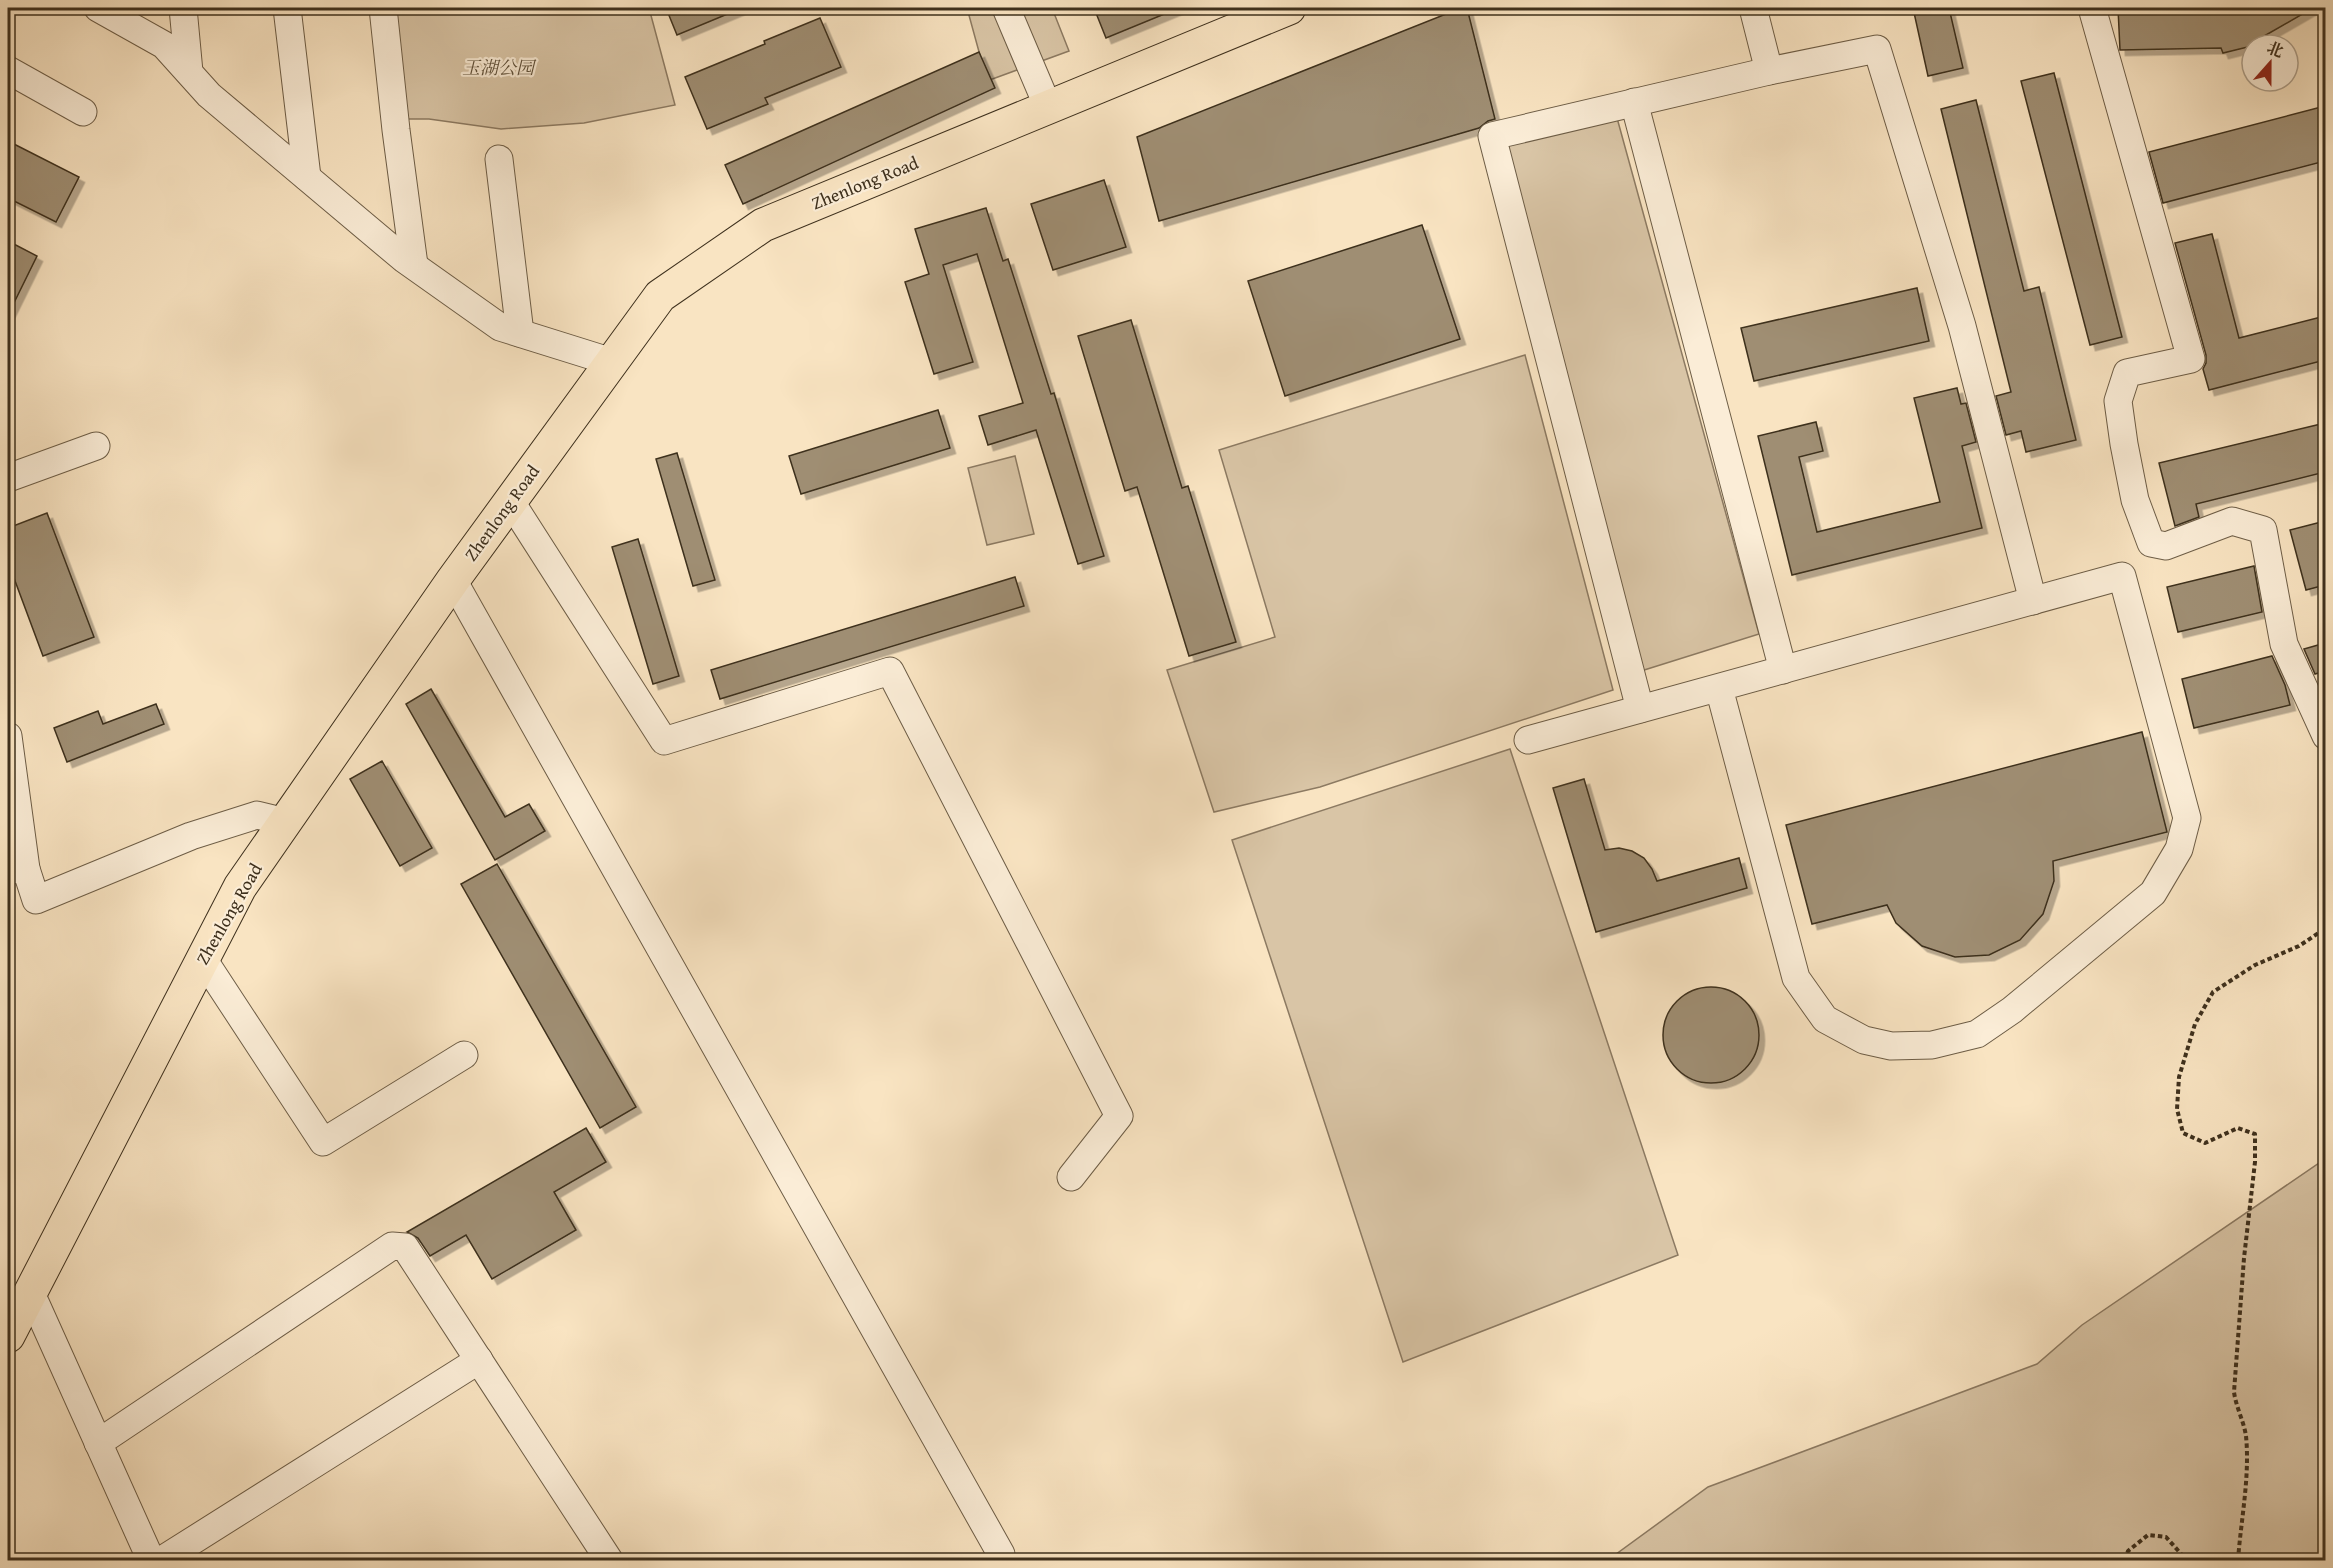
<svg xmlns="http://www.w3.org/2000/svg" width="2333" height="1568" viewBox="0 0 2333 1568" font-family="'Gentium Book Plus','Noto Serif SC',serif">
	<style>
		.green { fill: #d9c5a6; stroke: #8c7a62; stroke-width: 1.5 }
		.building { fill: #9f8e73; stroke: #3e301d; stroke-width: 1.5; filter: url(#shadow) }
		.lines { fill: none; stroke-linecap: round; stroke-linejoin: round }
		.minor-casing { stroke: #6d5d46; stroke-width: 29 }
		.major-casing { stroke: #3e301d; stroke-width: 35 }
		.path { stroke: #3e301d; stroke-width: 4; stroke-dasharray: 4.5 3; stroke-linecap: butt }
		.minor { stroke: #fbedd7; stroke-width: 27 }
		.major { stroke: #f9e4c2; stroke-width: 33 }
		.labels { text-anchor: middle; stroke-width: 4.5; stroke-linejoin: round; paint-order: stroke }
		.park-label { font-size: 18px; font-style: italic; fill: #5d4e38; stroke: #fbedd7 }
		.street-label { font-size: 18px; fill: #3e301d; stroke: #fbedd7 }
	</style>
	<defs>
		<filter id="shadow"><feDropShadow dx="5.5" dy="5.5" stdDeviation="0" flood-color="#0004"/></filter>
	</defs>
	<rect width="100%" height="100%" fill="#f9e4c2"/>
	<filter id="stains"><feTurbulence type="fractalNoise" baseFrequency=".00333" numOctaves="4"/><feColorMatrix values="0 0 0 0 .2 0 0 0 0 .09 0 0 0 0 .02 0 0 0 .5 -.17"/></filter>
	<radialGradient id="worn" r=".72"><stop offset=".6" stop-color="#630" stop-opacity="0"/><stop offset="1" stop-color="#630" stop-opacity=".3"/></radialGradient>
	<g class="green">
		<polygon points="385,8 649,8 675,105 584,123 501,129 429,119 397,119"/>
		<polygon points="967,8 1052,8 1069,51 987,81"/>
		<polygon points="1614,107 1759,634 1641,671 1504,133"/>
		<polygon points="1525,355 1613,690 1320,787 1214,812 1167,670 1275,637 1219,450"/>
		<polygon points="1015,456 1034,534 987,545 968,468"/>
		<polygon points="1510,749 1678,1255 1403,1362 1232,840"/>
		<polygon points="2325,1159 2325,1560 1608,1560 1708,1487 2037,1364 2082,1325"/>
	</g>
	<g class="building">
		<polygon points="666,8 742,8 677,35"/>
		<polygon points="1094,8 1179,8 1106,38"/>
		<polygon points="1461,8 1467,8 1495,119 1488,121 1479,128 1159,221 1137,137"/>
		<polygon points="1913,8 1949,8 1963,68 1928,76"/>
		<polygon points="2118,8 2313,8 2259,39 2260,44 2223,53 2221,48 2120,50"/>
		<polygon points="820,18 841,67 765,98 768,104 707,129 685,77 765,44 764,41"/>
		<polygon points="979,52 995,88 743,204 725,165"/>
		<polygon points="2054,73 2122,337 2090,345 2021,81"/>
		<polygon points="1976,100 2024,291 2039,287 2076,440 2026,452 2021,431 2006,435 1996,396 2011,392 1941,109"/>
		<polygon points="2325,106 2325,161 2163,203 2149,152"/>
		<polygon points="8,141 79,177 56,222 8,198"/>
		<polygon points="1104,180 1126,247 1053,270 1031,204"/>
		<polygon points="986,208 1003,261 1008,259 1051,394 1054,393 1104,556 1078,564 1036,430 988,445 979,416 1023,403 977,254 943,265 973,362 934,374 905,282 929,274 915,229"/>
		<polygon points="1422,225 1460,339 1285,396 1248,281"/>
		<polygon points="2212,234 2239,338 2325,316 2325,360 2209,390 2203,369 2206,363 2206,355 2175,243"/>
		<polygon points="8,241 37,256 8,315"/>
		<polygon points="1917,288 1929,341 1754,381 1741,328"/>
		<polygon points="1131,320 1182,488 1188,486 1236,642 1189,656 1137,487 1125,491 1078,336"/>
		<polygon points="1957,388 1961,404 1966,403 1976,442 1962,446 1982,528 1792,575 1758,436 1816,422 1823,451 1799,457 1817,532 1940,502 1914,398"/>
		<polygon points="938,410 950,448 801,494 789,456"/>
		<polygon points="2325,423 2325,472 2196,504 2199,517 2175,526 2159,463"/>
		<polygon points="677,453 715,580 693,586 656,459"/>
		<polygon points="47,513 94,637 43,656 8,562 8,528"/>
		<polygon points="2325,521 2325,585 2306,590 2290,530"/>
		<polygon points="638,539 679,676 653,684 612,547"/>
		<polygon points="2254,566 2262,612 2178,632 2167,587"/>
		<polygon points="1015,577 1024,606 720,699 711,670"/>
		<polygon points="2325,643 2325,671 2315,674 2304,649"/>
		<polygon points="2272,656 2285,685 2290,705 2194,728 2182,679"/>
		<polygon points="431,689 505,817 529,804 545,831 495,860 406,704"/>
		<polygon points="156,704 164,724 67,762 54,728 98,711 103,724"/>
		<polygon points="2142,732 2167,832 2053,861 2054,881 2043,914 2020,940 1989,955 1955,957 1922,946 1896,923 1887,905 1812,924 1786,825"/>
		<polygon points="382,761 432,848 400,866 350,779"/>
		<polygon points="1584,779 1605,850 1619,848 1632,851 1644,858 1652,869 1657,881 1739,858 1747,888 1596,932 1553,788"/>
		<polygon points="497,864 636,1107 600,1128 461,884"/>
		<circle cx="1711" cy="1035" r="48"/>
		<polygon points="586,1128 606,1162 554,1192 576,1230 492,1279 466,1235 430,1256 418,1238 407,1232"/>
	</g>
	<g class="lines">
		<defs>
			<g id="minor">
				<polyline points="98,8 164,45 209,95 404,259 500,327 612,362"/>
				<polyline points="183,8 189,72"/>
				<polyline points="287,8 307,177"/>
				<polyline points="383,8 396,130 414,265"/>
				<polyline points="1006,8 1048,107"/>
				<polyline points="1753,8 1769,71"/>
				<polyline points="2092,8 2191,359 2127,373 2118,401 2124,444 2135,500 2151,543 2166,546 2232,521 2263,530 2284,644 2326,736"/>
				<polyline points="8,70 83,112"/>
				<polyline points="1634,102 1783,670"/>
				<polyline points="499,159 520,333"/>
				<polyline points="8,478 96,446"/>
				<polyline points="511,502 664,741 890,671 1119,1116 1071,1177"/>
				<polyline points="453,580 1001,1554"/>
				<polyline points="1640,709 1492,136 1769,71 1877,49 1962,326 2033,601"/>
				<polyline points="8,736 26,869 9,870"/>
				<polyline points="1528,740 2122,576 2187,818 2179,849 2153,893 2012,1010 1977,1034 1932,1045 1891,1046 1864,1040 1825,1019 1796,978 1719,688"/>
				<polyline points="26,869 36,900 191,836 257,815 286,822"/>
				<polyline points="203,959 323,1142 464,1055"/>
				<polyline points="30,1291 151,1560"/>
				<polyline points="98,1443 392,1246 405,1247 609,1560"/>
				<polyline points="162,1560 479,1360"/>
			</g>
			<polyline id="major" points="8,1336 240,887 453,580 660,296 763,225 1289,8"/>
		</defs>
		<use href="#minor" class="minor-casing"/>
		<use href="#major" class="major-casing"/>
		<g class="path">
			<polyline points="2125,1560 2128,1551 2148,1535 2166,1537 2182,1555 2183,1560"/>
			<path d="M2238,1560C2241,1519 2250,1477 2246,1436C2244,1422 2236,1407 2234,1392L2244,1258L2255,1162V1134L2238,1128L2205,1143L2183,1133L2177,1109L2179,1077L2195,1024L2213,992L2255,965L2299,946L2326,928"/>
		</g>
		<use href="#minor" class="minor"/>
		<use href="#major" class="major"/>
	</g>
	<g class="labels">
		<g class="park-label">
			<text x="498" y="74">玉湖公园</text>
		</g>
		<g class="street-label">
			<text transform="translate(865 183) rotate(-22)" y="6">Zhenlong Road</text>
			<text transform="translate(502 513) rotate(-54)" y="6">Zhenlong Road</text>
			<text transform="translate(229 914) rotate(-60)" y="6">Zhenlong Road</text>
		</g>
	</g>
	<rect width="2333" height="1568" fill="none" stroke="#f9e4c2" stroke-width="30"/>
	<rect x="9" y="9" width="2315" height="1550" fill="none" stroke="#3e301d" stroke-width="3"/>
	<rect x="15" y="15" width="2303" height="1538" fill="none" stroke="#3e301d" stroke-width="1.5"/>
	<g transform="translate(2270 63) rotate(21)"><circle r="28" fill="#fbedd7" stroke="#afa18d" stroke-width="1.5"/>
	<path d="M0-4.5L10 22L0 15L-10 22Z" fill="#8f2418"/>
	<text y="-9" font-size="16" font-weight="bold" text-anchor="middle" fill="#3e301d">北</text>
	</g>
	<rect width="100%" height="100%" filter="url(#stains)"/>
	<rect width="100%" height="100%" fill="url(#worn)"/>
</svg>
